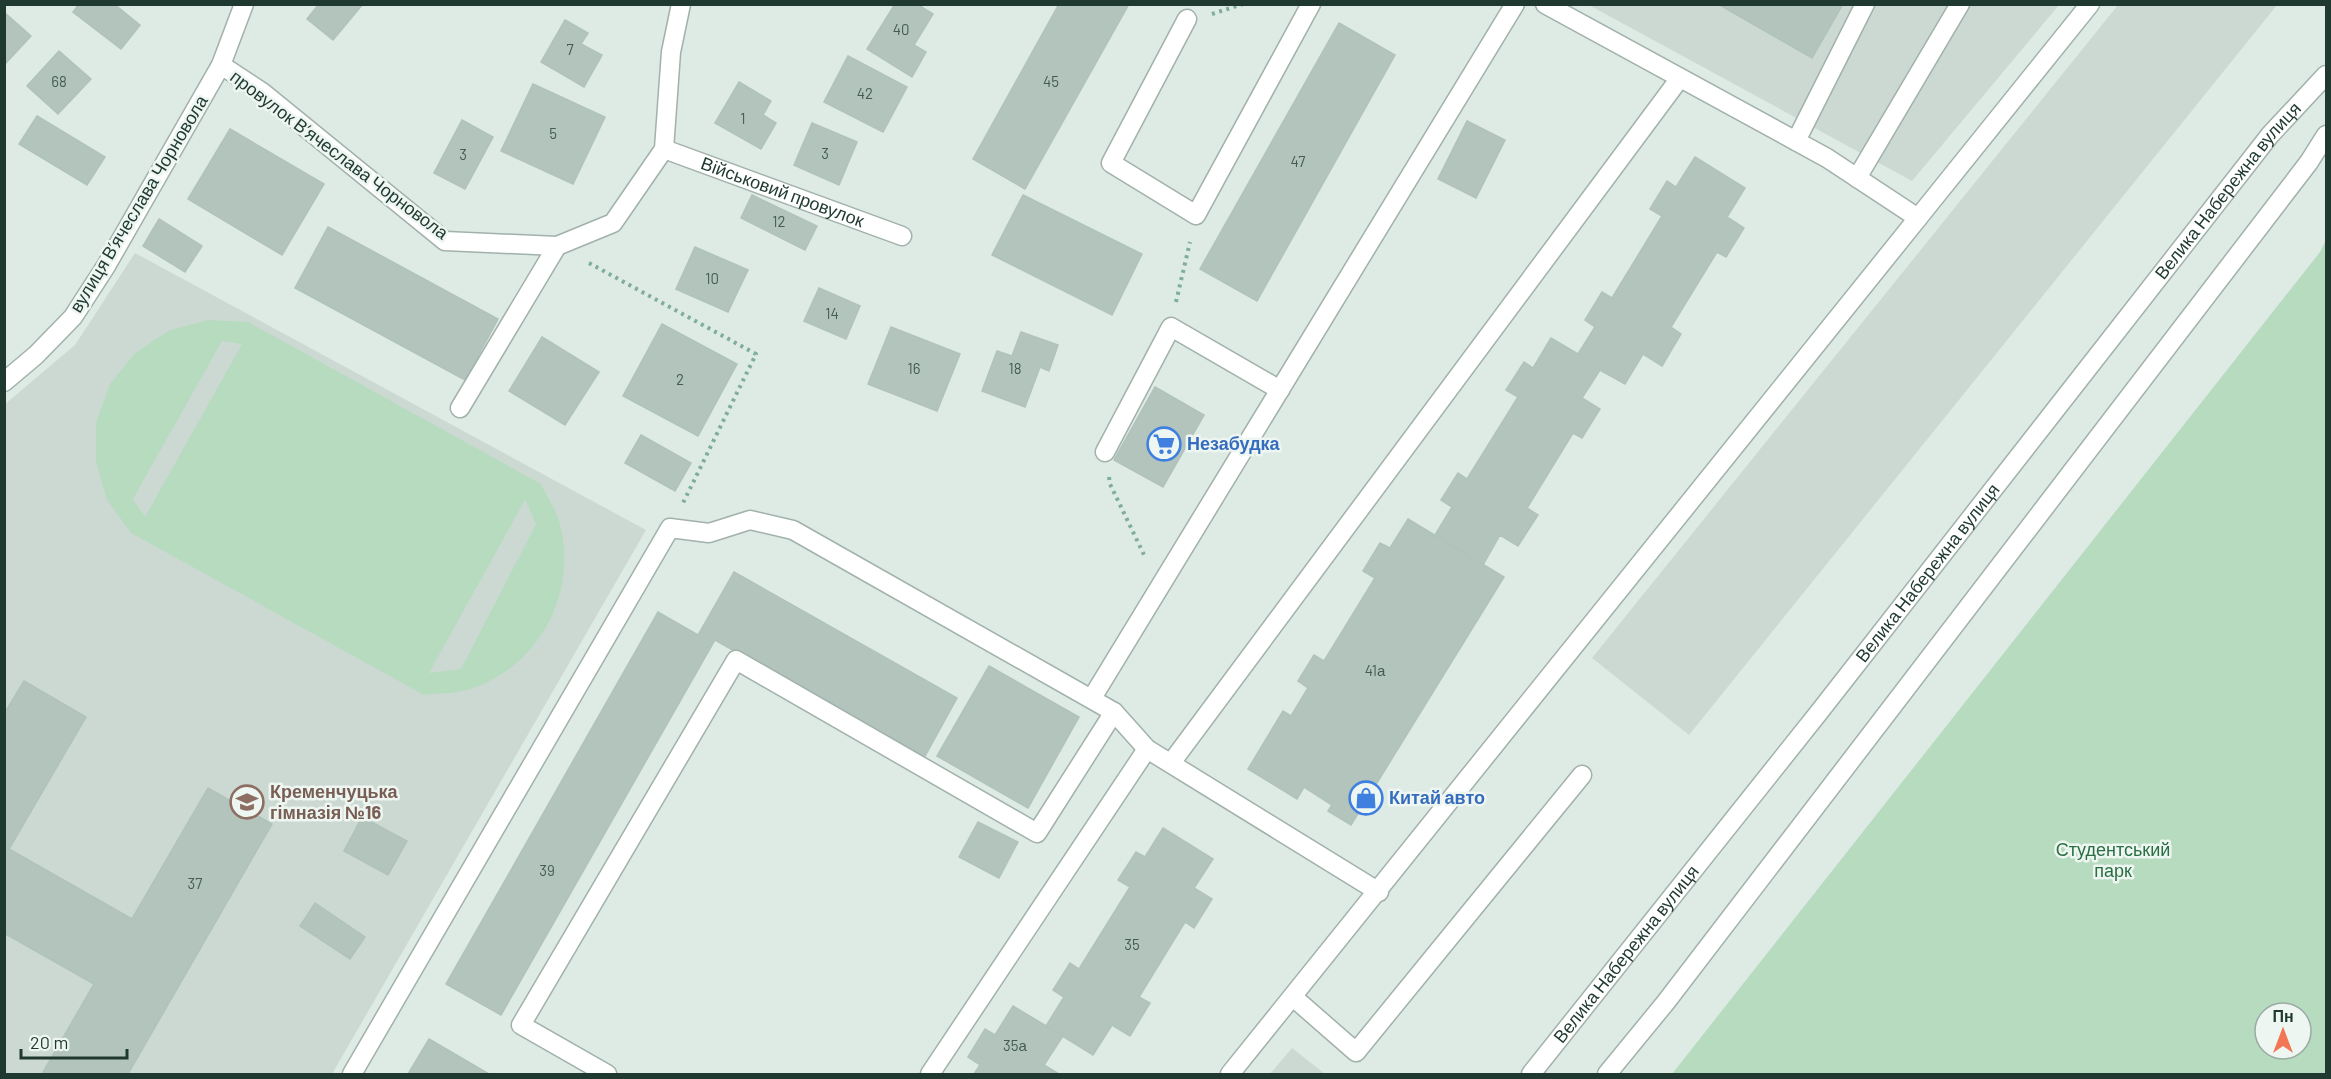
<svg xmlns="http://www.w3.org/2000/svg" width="2331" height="1079" viewBox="0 0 2331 1079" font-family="Barlow,sans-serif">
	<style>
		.built { fill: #ccd9d3 }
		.green { fill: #b6dbbf; fill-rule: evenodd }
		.building { fill: #b3c4bd; stroke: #b0c3bb; stroke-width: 1.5 }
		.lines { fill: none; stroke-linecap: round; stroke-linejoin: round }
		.service-casing { stroke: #a1b1ab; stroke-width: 21 }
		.minor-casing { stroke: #a1b1ab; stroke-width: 21 }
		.tertiary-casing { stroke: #a1b1ab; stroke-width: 21 }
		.path { stroke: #7ead9d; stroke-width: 4; stroke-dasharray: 3 4.5; stroke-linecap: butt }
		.service { stroke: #fff; stroke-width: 18 }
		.minor { stroke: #fff; stroke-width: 18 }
		.tertiary { stroke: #fff; stroke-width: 18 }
		.labels { text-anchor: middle; stroke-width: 5; stroke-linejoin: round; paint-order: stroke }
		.number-label { font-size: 15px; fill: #445c54 }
		.street-label { font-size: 18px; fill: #1f3931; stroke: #eef6f2 }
		.shop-label { font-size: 18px; font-weight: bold; fill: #366cbe; stroke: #eef6f2; text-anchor: start }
		.education-label { font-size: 18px; font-weight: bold; fill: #785e54; stroke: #eef6f2; text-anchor: start }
		.park-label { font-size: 18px; fill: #2a6f43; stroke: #eef6f2 }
	</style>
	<rect width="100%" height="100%" fill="#deeae4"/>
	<g class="built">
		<polygon points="1589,5 2059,5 1912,181"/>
		<polygon points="2118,5 2277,5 1689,735 1592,658"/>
		<polygon points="135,253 646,530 332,1074 5,1074 4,405 75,345"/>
		<polygon points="1292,1048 1325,1074 1270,1074"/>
	</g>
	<g class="green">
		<path d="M2326,240V1074H1672L2320,252ZM2265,1013H2301V1049H2265Z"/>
		<path d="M207,320L248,322L541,484C547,497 557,511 560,525C578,595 538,667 470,689C456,694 439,693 424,695L131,533L107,500L96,461V422L110,384L135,353L168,331ZM222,341L242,344L145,517L133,499ZM525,500L536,524L461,669L429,673Z"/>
	</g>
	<g class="building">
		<polygon points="79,4 114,4 140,25 121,49 73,12"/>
		<polygon points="319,4 363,4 333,40 307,19"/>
		<polygon points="895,4 917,4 933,14 914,45 926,52 912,77 867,49"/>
		<polygon points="1059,4 1129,4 1025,189 973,159"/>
		<polygon points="1718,4 1843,4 1812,58"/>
		<polygon points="4,12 31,36 4,65"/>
		<polygon points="565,20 588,33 581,44 602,55 584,87 541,62"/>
		<polygon points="1339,23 1395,55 1257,301 1200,269"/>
		<polygon points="59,51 91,79 58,114 27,86"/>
		<polygon points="848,56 907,87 883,132 824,102"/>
		<polygon points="739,82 771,101 763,115 776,123 761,149 715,123"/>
		<polygon points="533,84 605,117 573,184 501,151"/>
		<polygon points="37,116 105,157 87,185 19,144"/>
		<polygon points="462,120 493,137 465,189 434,173"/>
		<polygon points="1467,121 1505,140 1476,198 1438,179"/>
		<polygon points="812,123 857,142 839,185 794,165"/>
		<polygon points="230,129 324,184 282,255 188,199"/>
		<polygon points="1695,157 1745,188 1727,217 1744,228 1726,257 1717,252 1671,327 1681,334 1662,366 1643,354 1625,384 1600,370 1582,398 1600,409 1582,438 1573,433 1527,508 1538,515 1518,546 1500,535 1483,565 1435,535 1452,507 1441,500 1458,473 1467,479 1518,397 1506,390 1524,362 1533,368 1551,338 1578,354 1595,327 1585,320 1602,292 1612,298 1662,216 1650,209 1667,181 1676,187"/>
		<polygon points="752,195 817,226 805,250 741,218"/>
		<polygon points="1023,195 1142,254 1112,315 992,255"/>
		<polygon points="159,219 202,246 185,272 143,246"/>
		<polygon points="328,227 498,319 465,380 295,288"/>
		<polygon points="695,247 748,270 728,312 676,289"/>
		<polygon points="819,288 860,306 846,339 804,321"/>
		<polygon points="662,324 737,364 698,436 623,396"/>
		<polygon points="891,327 960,354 937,411 868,384"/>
		<polygon points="1021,332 1058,345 1049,371 1040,367 1025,407 982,391 997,351 1012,356"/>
		<polygon points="542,337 599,372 565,425 509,391"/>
		<polygon points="1155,387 1204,415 1163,487 1114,460"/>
		<polygon points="641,435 691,463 675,491 625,463"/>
		<polygon points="1408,519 1504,577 1351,825 1328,811 1332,805 1304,787 1297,799 1248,769 1283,711 1291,716 1308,688 1298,681 1314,655 1324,661 1375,578 1363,571 1380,543 1390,548"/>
		<polygon points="734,572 957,698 924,758 715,640 501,1015 446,984 658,612 698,635"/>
		<polygon points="989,666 1079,717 1028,808 937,756"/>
		<polygon points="24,681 86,717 9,849 132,919 208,788 272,824 128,1074 42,1074 94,984 4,933 4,714"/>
		<polygon points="362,817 407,841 388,875 344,851"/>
		<polygon points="978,822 1018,842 999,878 959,857"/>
		<polygon points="1163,828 1213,859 1194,888 1212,899 1194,928 1185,922 1139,997 1150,1003 1130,1036 1112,1025 1093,1055 1046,1026 1064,997 1053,990 1070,963 1079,969 1130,887 1118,880 1136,852 1145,857"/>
		<polygon points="315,903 365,937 350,959 300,926"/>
		<polygon points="1013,1006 1063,1036 1044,1065 1059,1074 974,1074 980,1065 968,1057 985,1029 995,1035"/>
		<polygon points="429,1039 489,1074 408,1074"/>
	</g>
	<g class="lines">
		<defs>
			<g id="service">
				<polyline points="1187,19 1111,163 1196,215 1311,4"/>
				<polyline points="1796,141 1865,4"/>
				<polyline points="1857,178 1960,4"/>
				<polyline points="1918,218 2090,4"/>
				<polyline points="460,408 557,246"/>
				<polyline points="1105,452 1171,327 1280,390"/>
				<polyline points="1092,698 1515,4"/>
				<polyline points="1171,763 1680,78"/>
				<polyline points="1293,997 1356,1052 1582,775"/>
				<polyline points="352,1074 670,528 709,533 750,520 793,530 1114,712 1147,749 1379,892"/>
				<polyline points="607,1074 521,1025 736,660 1037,833 1114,712"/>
				<polyline points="930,1074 1147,749"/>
				<polyline points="1230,1074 1918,218 1827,158 1545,4"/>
			</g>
			<g id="minor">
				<polyline points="221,65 262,92 445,241 557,246 613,223 664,149 671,52 681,4"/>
				<path id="s1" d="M664,149L902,236"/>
				<polyline points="4,382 36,355 73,317 106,266 221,65 244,4"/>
			</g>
			<g id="tertiary">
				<path id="s2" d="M1531,1074L1820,711L2270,135L2326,75"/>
				<polyline points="1607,1074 1666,1002 2309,162 2326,135"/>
			</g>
		</defs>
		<use href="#service" class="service-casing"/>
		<use href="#minor" class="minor-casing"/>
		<use href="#tertiary" class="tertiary-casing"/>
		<g class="path">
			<polyline points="1212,14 1243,4"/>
			<polyline points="589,263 756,354 683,503"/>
			<polyline points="1176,302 1190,242"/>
			<polyline points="1109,477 1110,484 1145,557"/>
		</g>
		<use href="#service" class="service"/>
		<use href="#minor" class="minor"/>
		<use href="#tertiary" class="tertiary"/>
	</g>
	<defs>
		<symbol id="supermarket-ring" viewBox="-11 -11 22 22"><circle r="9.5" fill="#eef6f2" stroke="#3f7fe0" stroke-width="1.5"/><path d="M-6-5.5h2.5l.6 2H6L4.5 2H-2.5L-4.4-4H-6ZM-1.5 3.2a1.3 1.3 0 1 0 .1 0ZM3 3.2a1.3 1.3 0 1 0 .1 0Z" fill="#3f7fe0"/></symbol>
		<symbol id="shop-ring" viewBox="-11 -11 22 22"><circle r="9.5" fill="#eef6f2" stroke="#3f7fe0" stroke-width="1.5"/><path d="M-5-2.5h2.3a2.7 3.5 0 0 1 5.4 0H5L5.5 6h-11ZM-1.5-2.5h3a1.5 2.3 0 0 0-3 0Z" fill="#3f7fe0"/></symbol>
		<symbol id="school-ring" viewBox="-11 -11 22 22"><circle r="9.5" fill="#eef6f2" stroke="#8d6e63" stroke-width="1.5"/><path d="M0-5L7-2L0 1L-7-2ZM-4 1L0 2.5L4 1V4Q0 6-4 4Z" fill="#8d6e63"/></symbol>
	</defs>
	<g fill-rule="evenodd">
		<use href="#supermarket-ring" x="1145" y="425" width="38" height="38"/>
		<use href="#shop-ring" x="1347" y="779" width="38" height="38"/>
		<use href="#school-ring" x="228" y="783" width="38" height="38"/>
	</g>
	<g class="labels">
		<g class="number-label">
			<text x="901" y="35">40</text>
			<text x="570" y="55">7</text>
			<text x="59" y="87">68</text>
			<text x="1051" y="87">45</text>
			<text x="865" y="99">42</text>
			<text x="743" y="124">1</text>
			<text x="553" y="139">5</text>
			<text x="825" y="159">3</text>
			<text x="463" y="160">3</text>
			<text x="1298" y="167">47</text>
			<text x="779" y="227">12</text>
			<text x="712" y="284">10</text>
			<text x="832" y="319">14</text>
			<text x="914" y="374">16</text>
			<text x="1015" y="374">18</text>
			<text x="680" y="385">2</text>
			<text x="1375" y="676">41а</text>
			<text x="547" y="876">39</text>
			<text x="195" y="889">37</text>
			<text x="1132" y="950">35</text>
			<text x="1015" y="1051">35а</text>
		</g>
		<g class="street-label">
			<text transform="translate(339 155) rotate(37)" y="6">провулок Вʼячеслава Чорновола</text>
			<text dy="6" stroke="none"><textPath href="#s1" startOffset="126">Військовий провулок</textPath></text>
			<text dy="6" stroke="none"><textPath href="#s2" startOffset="1125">Велика Набережна вулиця</textPath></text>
			<text transform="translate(139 204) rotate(-59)" y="6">вулиця Вʼячеслава Чорновола</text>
			<text dy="6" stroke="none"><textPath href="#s2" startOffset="639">Велика Набережна вулиця</textPath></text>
			<text dy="6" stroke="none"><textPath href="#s2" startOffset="153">Велика Набережна вулиця</textPath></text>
		</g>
		<g class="shop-label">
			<text x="1187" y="450">Незабудка</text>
			<text x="1389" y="804">Китай авто</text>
		</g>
		<g class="education-label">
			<text x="270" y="798">Кременчуцька<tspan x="270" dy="21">гімназія №16</tspan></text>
		</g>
		<g class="park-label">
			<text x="2113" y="856">Студентський<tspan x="2113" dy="21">парк</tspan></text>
		</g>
	</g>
	<rect width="2331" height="1079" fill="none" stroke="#1f3931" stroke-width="12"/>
	<g transform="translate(2283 1031)"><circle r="28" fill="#eef6f2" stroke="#9baaa5" stroke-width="1.5"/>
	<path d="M0-4.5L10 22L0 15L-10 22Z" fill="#f27654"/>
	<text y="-9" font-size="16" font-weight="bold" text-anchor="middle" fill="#1f3931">Пн</text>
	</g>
	<path d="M21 1049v9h106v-9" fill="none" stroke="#1f3931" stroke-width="3"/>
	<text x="30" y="1049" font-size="18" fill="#1f3931" stroke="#eef6f2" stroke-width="4.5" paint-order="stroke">20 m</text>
</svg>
